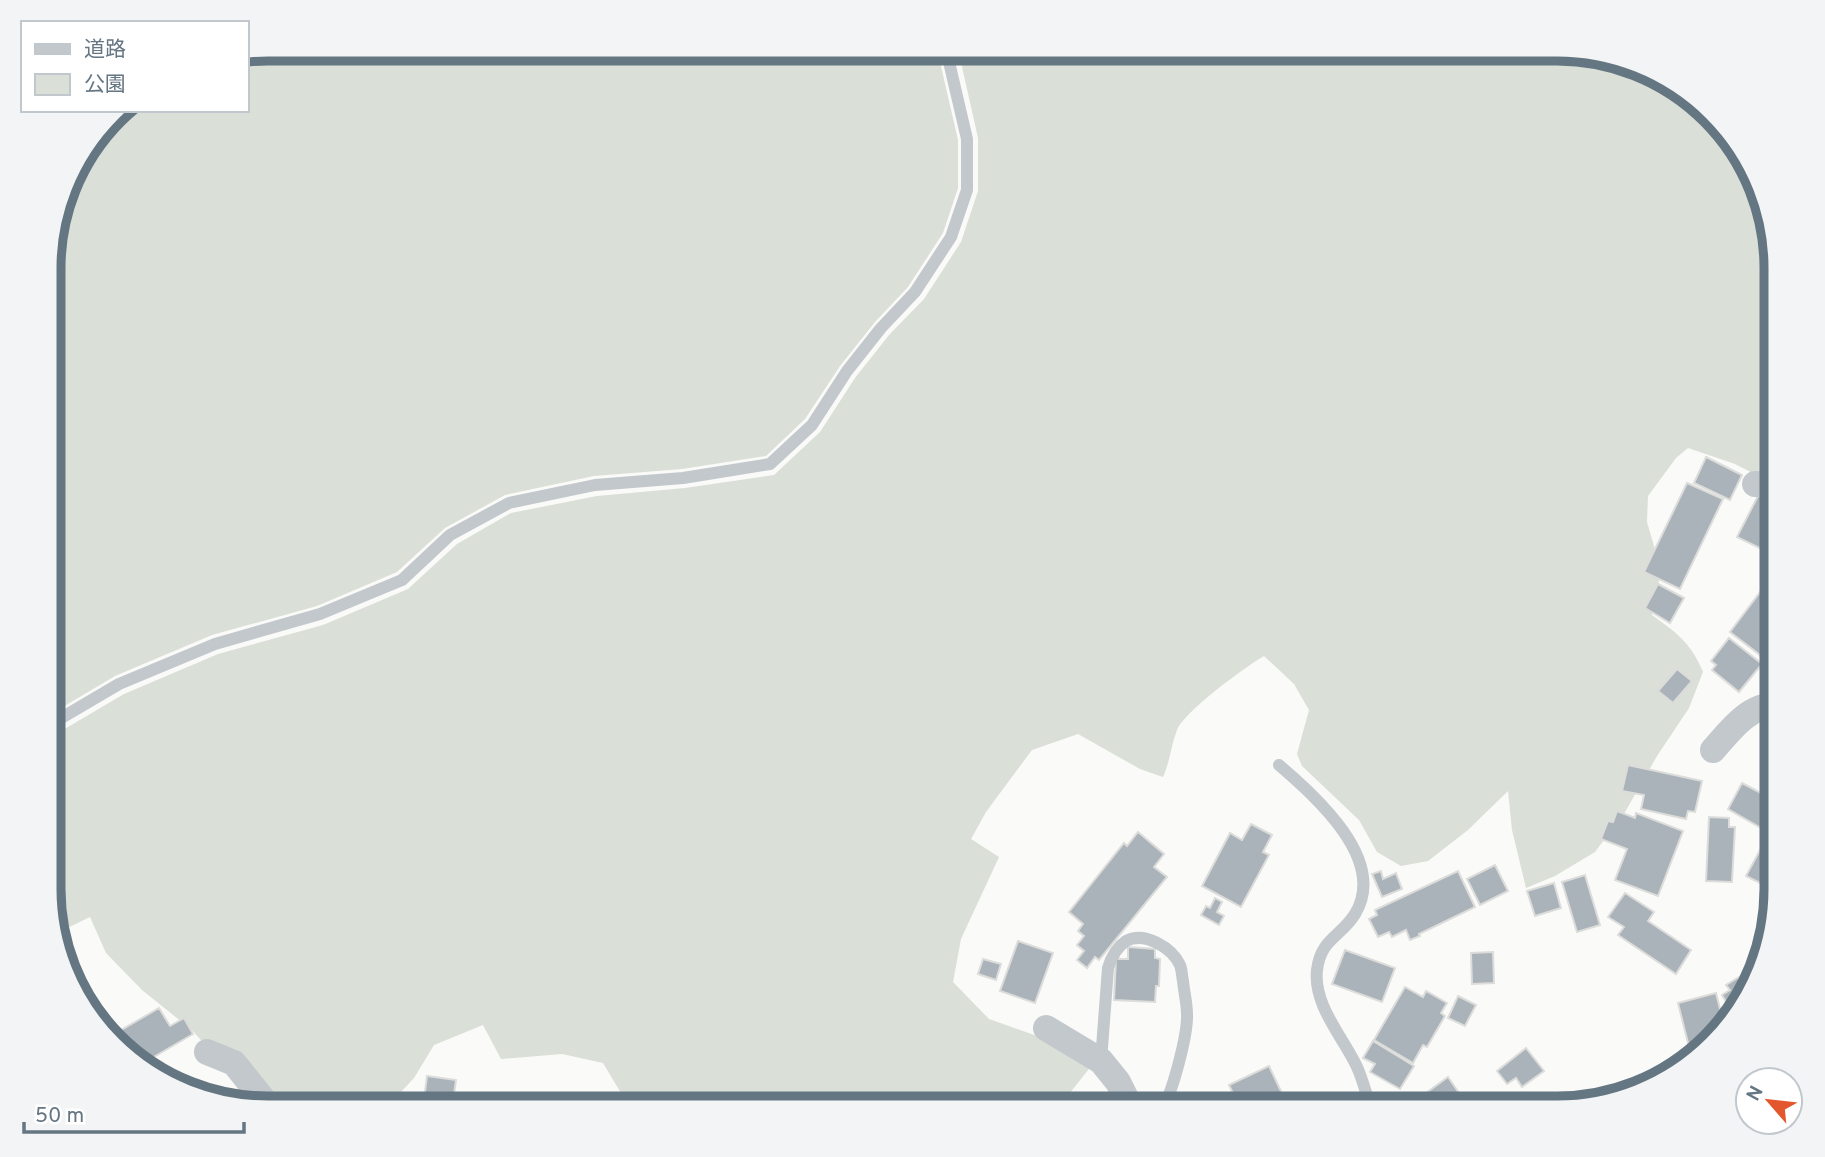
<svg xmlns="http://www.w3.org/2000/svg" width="1825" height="1157" viewBox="0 0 1825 1157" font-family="Overpass,'Noto Sans JP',sans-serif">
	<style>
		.green { fill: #dadfd7 }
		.building { fill: #aab3b9; stroke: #dcdcda; stroke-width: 2 }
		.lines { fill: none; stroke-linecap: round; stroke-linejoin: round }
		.service { stroke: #c3c8cc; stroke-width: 12 }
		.minor { stroke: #c3c8cc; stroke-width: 26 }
		.rim { fill: none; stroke: #657683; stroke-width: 9 }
	</style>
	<rect width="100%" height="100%" fill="#fafaf8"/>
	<g class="green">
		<polygon points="268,49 937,49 958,140 958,188 943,233 908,287 875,322 840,366 805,419 766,456 682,469 594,476 505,495 445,528 397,572 317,606 212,635 115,676 51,714 51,240 72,171 118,110 247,110 247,53"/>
		<path d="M958,49H1557L1614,57L1678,86L1746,158L1775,253L1776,485L1735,464L1688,448L1676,458L1648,496L1647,522L1661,570L1652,615C1677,633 1691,643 1703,672L1689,708L1657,756L1625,812L1595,852L1555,876L1526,888L1512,830L1508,791L1468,830L1428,861L1401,866L1377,852L1359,820L1302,766L1297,754L1309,710L1294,684L1264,656C1244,668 1186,710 1177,730C1171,745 1170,762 1163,777L1140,769L1078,734L1032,750L986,812L971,839L999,857L961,939L953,982L989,1019L1051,1041L1092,1065L1058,1108H612L621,1093L603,1063L562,1054L501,1059L483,1025L434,1045L414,1078L386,1108H268L245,1091L193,1031L142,990L106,953L90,917L57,933L51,917V737L124,694L218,654L323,625L408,589L457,544L511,513L597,496L685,488L774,475L820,432L855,378L889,335L924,299L961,242L978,191V138Z"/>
	</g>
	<g class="building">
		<polygon points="1706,457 1742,475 1730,500 1694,483"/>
		<polygon points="1687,483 1723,499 1680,589 1644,572"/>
		<polygon points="1760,492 1776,500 1776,556 1737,537"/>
		<polygon points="1658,584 1684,598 1670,623 1645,608"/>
		<polygon points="1761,591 1776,602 1776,643 1764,658 1730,632"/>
		<polygon points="1729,638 1762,664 1739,692 1712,670 1716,665 1711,661"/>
		<polygon points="1677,669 1692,681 1673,703 1658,691"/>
		<polygon points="1628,765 1702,781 1695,812 1688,811 1686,819 1641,809 1644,795 1622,791"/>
		<polygon points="1742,783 1776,801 1776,817 1771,814 1763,829 1728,809"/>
		<polygon points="1617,811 1635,818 1636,813 1683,831 1658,896 1615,880 1627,849 1601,839 1608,821 1613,822"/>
		<polygon points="1709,817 1729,818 1729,827 1735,827 1732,882 1706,881"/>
		<polygon points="1251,824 1272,835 1263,852 1269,855 1241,907 1202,886 1230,833 1242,840"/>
		<polygon points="1138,832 1164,854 1154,867 1167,877 1099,960 1095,957 1087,968 1077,960 1084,951 1077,945 1084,936 1078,931 1083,924 1069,912 1124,843 1127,846"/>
		<polygon points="1766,839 1776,844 1776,891 1746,876"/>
		<polygon points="1495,865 1508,891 1480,905 1467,879"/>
		<polygon points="1381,871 1383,879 1396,873 1402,889 1382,897 1372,874"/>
		<polygon points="1458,871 1475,907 1419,934 1420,936 1410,940 1406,930 1392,937 1389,932 1378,937 1369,919 1377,915 1375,910"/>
		<polygon points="1585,875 1600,925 1577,932 1562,882"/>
		<polygon points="1554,883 1561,908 1535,916 1527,891"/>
		<polygon points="1625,893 1654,912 1648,921 1691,950 1676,974 1618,935 1624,927 1608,917"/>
		<polygon points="1215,898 1222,902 1217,912 1224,916 1219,925 1201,915 1206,906 1210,908"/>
		<polygon points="1018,941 1053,953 1035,1003 1000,991"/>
		<polygon points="1128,947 1155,949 1155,958 1160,959 1159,986 1156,986 1155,1002 1114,1000 1116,959 1128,959"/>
		<polygon points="1345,950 1395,968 1382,1002 1332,984"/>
		<polygon points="1493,952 1494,983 1472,984 1471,953"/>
		<polygon points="983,959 1001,964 996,980 978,974"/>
		<polygon points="1754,968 1739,1010 1734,1015 1722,995 1730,990 1726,985"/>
		<polygon points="1405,987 1423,997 1426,991 1447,1003 1441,1013 1445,1016 1427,1047 1423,1045 1413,1063 1374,1040"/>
		<polygon points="1716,993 1724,1025 1691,1055 1678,1003"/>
		<polygon points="1458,996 1476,1005 1465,1026 1448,1018"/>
		<polygon points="159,1008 170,1026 184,1018 193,1034 140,1065 111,1036"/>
		<polygon points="1373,1041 1414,1066 1400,1089 1370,1072 1375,1064 1363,1058"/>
		<polygon points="1526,1048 1544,1071 1522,1087 1516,1078 1507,1084 1497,1071"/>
		<polygon points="1269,1066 1289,1108 1240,1108 1229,1085"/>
		<polygon points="427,1076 456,1080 453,1102 424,1099"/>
		<polygon points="1448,1077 1459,1093 1439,1108 1430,1108 1422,1096"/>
	</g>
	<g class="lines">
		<g class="service">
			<polyline points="51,724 119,684 215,644 320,614 402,580 450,535 509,503 595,485 683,478 770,464 812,425 847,371 881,328 915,292 951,237 967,190 967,139 946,49"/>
			<path d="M1279,765C1316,797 1388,860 1355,914C1341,937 1321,938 1317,970C1313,1005 1343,1037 1357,1067C1363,1080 1366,1094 1371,1108"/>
			<path d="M1101,1061L1108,968C1111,958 1117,947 1126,941C1145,931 1172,948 1180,965C1182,970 1182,977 1183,981C1184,992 1187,1003 1187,1014C1188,1034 1173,1090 1163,1108"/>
		</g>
		<g class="minor">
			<polyline points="1755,484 1776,485"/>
			<path d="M1713,750C1729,732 1748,705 1776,705"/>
			<polyline points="1046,1028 1101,1061 1118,1082 1131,1108"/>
			<polyline points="207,1052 234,1063 270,1108"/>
		</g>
	</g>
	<path d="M0 0H1825V1157H0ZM268 61H1557A207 207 0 0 1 1764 268V889A207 207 0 0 1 1557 1096H268A207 207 0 0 1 61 889V268A207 207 0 0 1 268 61Z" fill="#f3f4f5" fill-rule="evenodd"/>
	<path class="rim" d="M268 61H1557A207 207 0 0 1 1764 268V889A207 207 0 0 1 1557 1096H268A207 207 0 0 1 61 889V268A207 207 0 0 1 268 61Z"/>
	<rect x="21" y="21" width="228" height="91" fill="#ffffff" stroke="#c1c8cd" stroke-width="2"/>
	<rect x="35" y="44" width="35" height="10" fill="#c3c8cc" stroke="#c1c8cd" stroke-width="2"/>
	<text x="84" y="56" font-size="21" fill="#657683">道路</text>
	<rect x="35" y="74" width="35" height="21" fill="#dadfd7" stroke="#c1c8cd" stroke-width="2"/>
	<text x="84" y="91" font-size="21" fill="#657683">公園</text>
	<g transform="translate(1769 1101) rotate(298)"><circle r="33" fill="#ffffff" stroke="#c1c8cd" stroke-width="2"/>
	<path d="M0-5L12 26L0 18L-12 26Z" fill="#e4572e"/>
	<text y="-10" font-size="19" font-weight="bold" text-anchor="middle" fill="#657683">N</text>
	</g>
	<path d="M24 1122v10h220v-10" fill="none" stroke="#657683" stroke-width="3.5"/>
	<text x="35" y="1122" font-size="21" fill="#657683" stroke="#ffffff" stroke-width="5" paint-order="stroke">50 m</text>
</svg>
